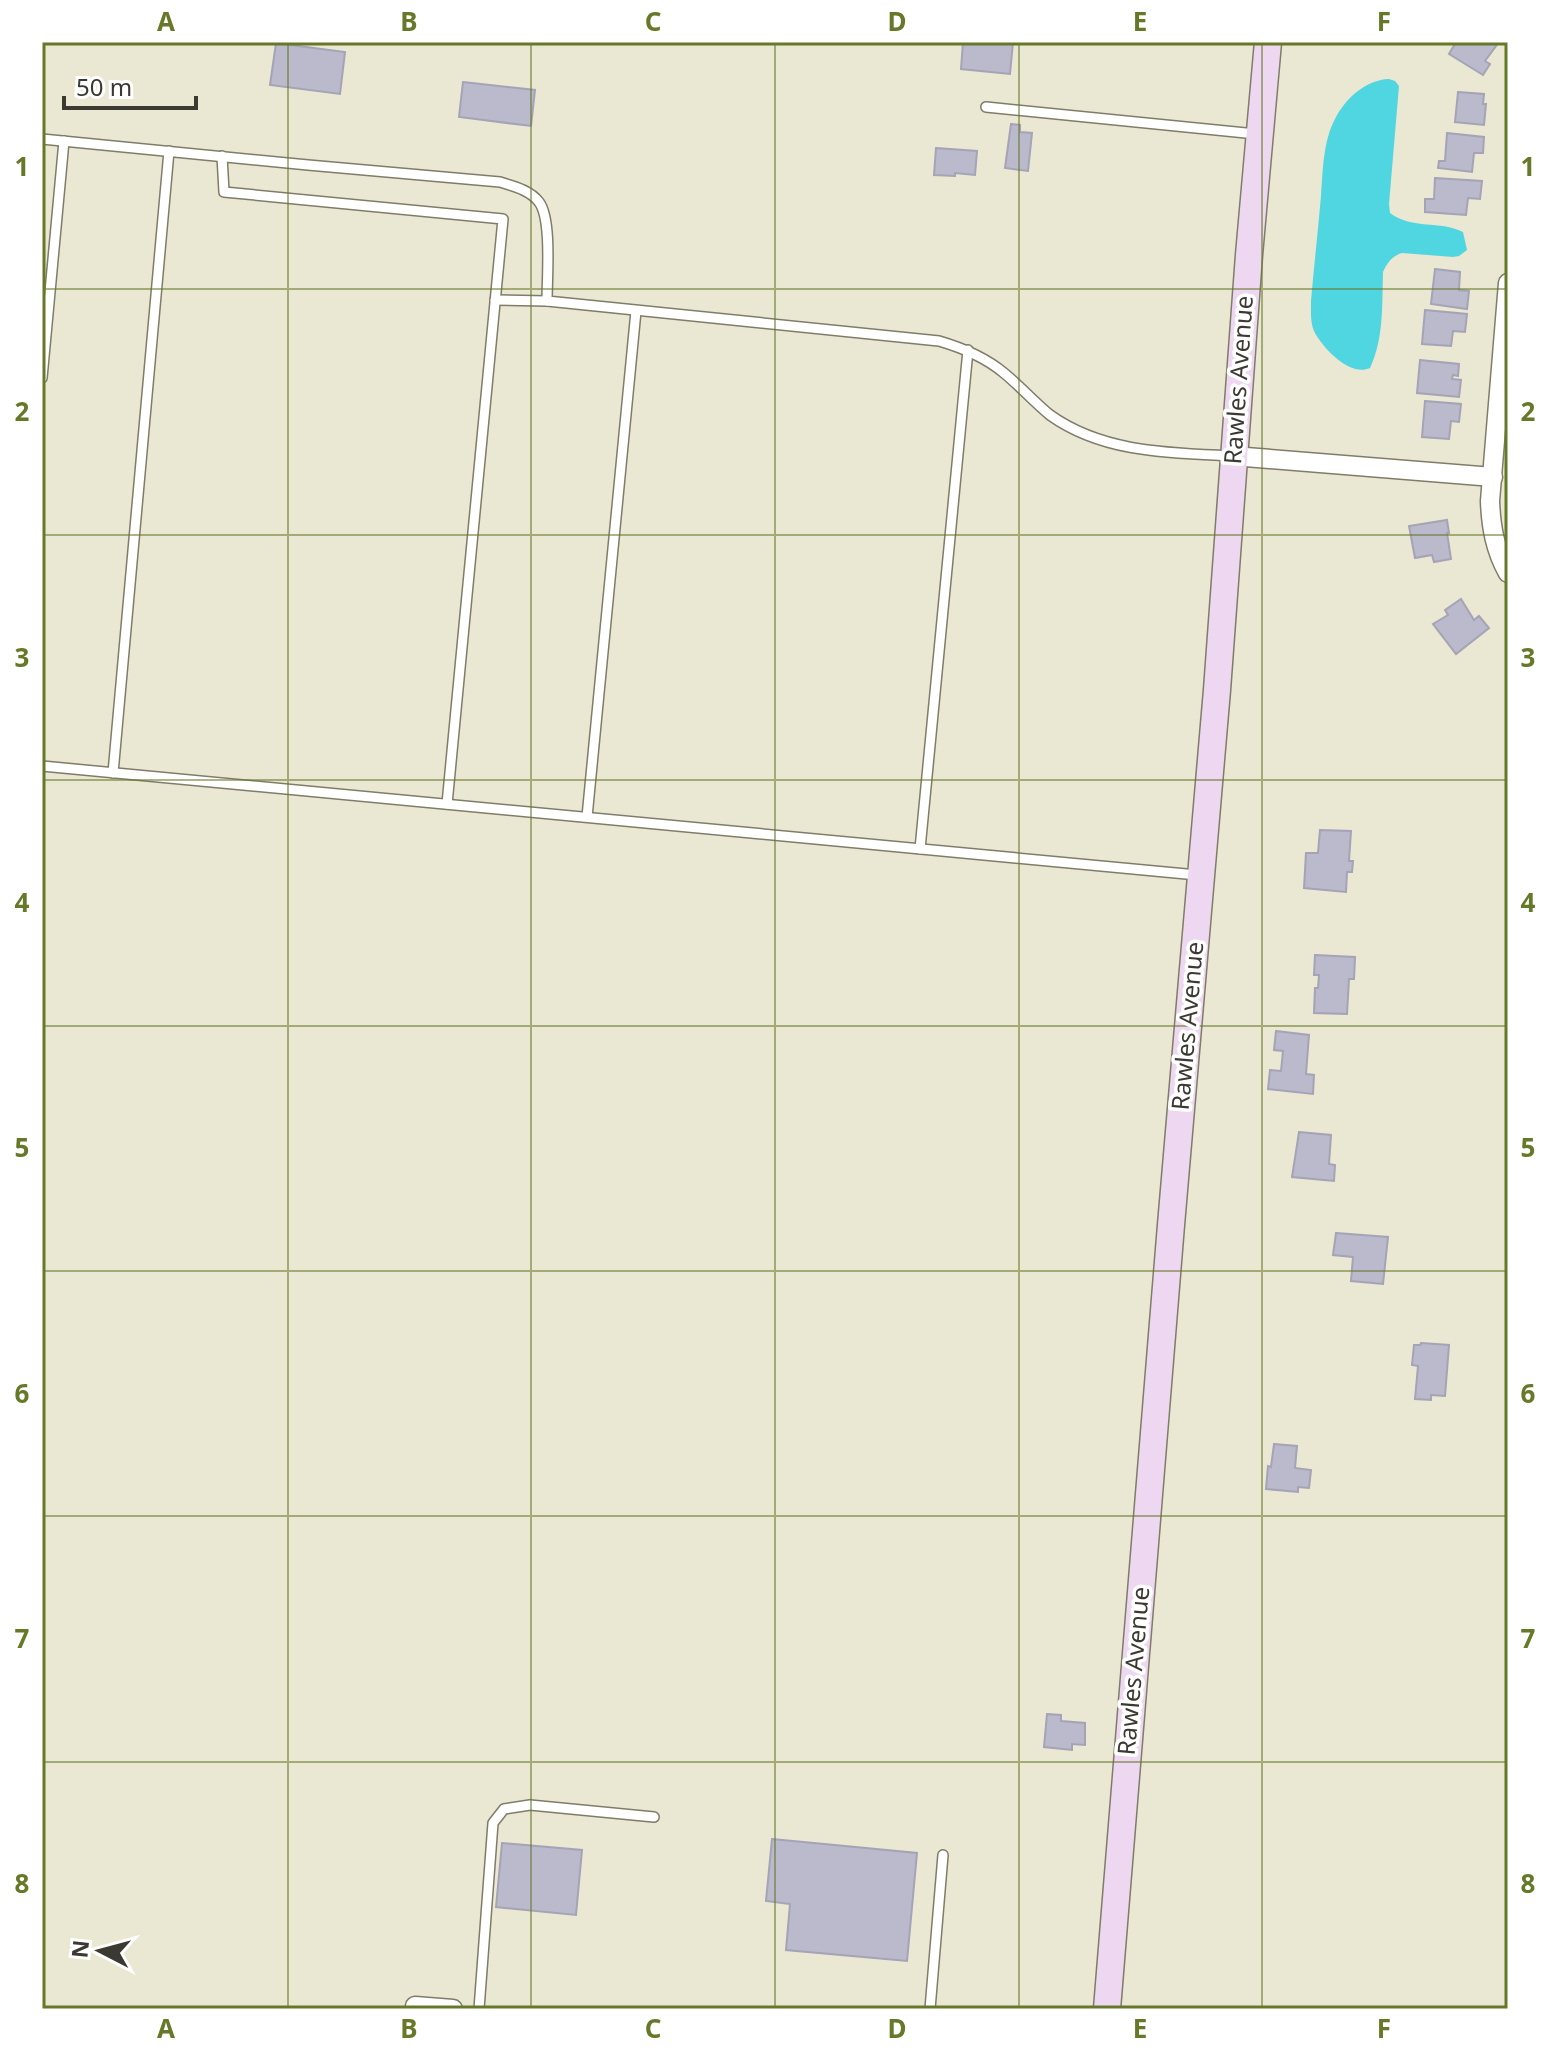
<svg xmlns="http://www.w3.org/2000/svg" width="1550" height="2051" viewBox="0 0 1550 2051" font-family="'Noto Sans',sans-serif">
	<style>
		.water { fill: #4fd6e0 }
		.building { fill: #bbb9cc; stroke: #a5a3b6; stroke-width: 2 }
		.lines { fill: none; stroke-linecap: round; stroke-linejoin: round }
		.lane-casing { stroke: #7f7c6a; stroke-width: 12 }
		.street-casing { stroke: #7f7c6a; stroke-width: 21 }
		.secondary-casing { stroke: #7f7c6a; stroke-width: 29 }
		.lane { stroke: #fff; stroke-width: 9 }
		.street { stroke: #fff; stroke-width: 18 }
		.secondary { stroke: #eed7f1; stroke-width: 26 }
		.grid { fill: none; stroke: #667929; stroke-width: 2; stroke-opacity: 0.55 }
		.labels { text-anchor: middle; stroke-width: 7; stroke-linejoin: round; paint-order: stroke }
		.street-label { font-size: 24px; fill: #3b3a32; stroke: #fff }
		.neatline { fill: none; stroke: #667929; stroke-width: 3 }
		.grid-label { font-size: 26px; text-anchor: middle; font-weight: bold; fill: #667929 }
	</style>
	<rect width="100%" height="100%" fill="#eae7d2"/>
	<path class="water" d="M1389,79L1395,81L1399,86L1389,204L1390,213C1413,230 1439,220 1463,232L1467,250L1459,256L1453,257L1402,253C1392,256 1387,263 1383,272C1382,304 1384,339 1370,368C1350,377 1324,349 1315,333C1310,323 1311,312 1311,301C1314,266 1318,231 1321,196C1323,170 1323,140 1336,117C1347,97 1366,80 1389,79Z"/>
	<g class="building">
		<polygon points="963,42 1013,42 1010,74 961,69"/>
		<polygon points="1456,42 1499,42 1485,61 1490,64 1483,75 1449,54"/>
		<polygon points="276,43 345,52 340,94 270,85"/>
		<polygon points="463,82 535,90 531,126 459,117"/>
		<polygon points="1458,92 1484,94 1483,104 1486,104 1484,125 1455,122"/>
		<polygon points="1011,124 1020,125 1020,132 1032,133 1028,171 1005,168"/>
		<polygon points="1447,133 1484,137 1483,153 1474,153 1472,172 1438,168 1439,161 1445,161"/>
		<polygon points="936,148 977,151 975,175 955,173 955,176 934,175"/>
		<polygon points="1435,178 1482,181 1480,199 1468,198 1466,215 1425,212 1425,199 1434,199"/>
		<polygon points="1435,269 1460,272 1459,290 1469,291 1467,309 1431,304"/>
		<polygon points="1425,310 1467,314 1465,332 1453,331 1451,346 1422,344"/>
		<polygon points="1420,360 1459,364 1458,376 1453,375 1452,379 1461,380 1459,397 1417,393"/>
		<polygon points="1425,401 1461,404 1459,422 1451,421 1449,439 1422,437"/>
		<polygon points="1447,520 1449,533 1447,533 1451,559 1434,562 1432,555 1415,558 1409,526"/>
		<polygon points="1461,599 1474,620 1479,616 1489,628 1456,654 1433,624 1448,615 1445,610"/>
		<polygon points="1320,830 1351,831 1349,861 1353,861 1352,872 1347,872 1346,892 1304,888 1306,853 1318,853"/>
		<polygon points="1315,955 1355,957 1354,979 1349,979 1347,1014 1314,1013 1315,988 1318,988 1319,975 1314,975"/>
		<polygon points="1276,1031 1309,1035 1306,1074 1314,1075 1313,1094 1268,1089 1270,1070 1281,1071 1283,1051 1274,1050"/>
		<polygon points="1299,1132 1331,1135 1329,1164 1335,1165 1334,1181 1292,1177"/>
		<polygon points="1336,1233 1388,1237 1383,1284 1351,1281 1353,1257 1333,1255"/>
		<polygon points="1421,1343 1449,1345 1445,1396 1431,1395 1431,1400 1415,1399 1418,1366 1412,1365 1414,1345 1420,1345"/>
		<polygon points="1274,1444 1297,1446 1295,1468 1311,1470 1309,1488 1298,1487 1298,1492 1266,1489 1268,1466 1271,1467"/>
		<polygon points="1047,1714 1061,1715 1061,1721 1085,1723 1085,1745 1072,1744 1072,1750 1044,1747"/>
		<polygon points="772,1839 917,1853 907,1961 786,1950 790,1904 766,1901"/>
		<polygon points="502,1843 582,1850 576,1915 496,1907"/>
	</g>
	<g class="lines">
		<defs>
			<g id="lane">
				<polyline points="986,107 1256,134"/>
				<path d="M42,139L308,165L500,182C513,186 530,190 539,202C552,219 547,278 547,301L939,341C963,348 985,357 1004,373C1020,386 1034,402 1050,415C1103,453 1170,453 1233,456"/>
				<polyline points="222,156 224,192 503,219 447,804"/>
				<polyline points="495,300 547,301"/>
				<polyline points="42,378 64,141"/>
				<polyline points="42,766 1197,875"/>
				<polyline points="113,773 169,151"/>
				<polyline points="587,817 636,311"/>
				<polyline points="920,849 968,350"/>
				<polyline points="479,2009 493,1823 504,1809 530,1805 654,1817"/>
				<polyline points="930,2009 943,1855"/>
			</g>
			<g id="street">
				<path d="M1508,283L1490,501C1491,527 1495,550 1508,573"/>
				<polyline points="1233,456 1493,477"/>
				<polyline points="415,2006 453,2009"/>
			</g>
			<polyline id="secondary" points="1107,2009 1171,1225 1217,690 1249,255 1268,42"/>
		</defs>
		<use href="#lane" class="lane-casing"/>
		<use href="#street" class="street-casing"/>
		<use href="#secondary" class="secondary-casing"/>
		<use href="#lane" class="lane"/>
		<use href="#street" class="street"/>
		<use href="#secondary" class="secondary"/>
	</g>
	<path class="grid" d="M288,42V2009M531,42V2009M775,42V2009M1019,42V2009M1262,42V2009M42,289H1508M42,535H1508M42,780H1508M42,1026H1508M42,1271H1508M42,1516H1508M42,1762H1508"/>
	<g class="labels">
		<g class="street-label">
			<text transform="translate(1239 380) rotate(-86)" y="8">Rawles Avenue</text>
			<text transform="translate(1188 1026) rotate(-85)" y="8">Rawles Avenue</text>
			<text transform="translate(1134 1671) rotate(-85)" y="8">Rawles Avenue</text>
		</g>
	</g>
	<rect width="1550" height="2051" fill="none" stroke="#ffffff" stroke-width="88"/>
	<g transform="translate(100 1951) rotate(276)" stroke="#ffffff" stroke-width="6" paint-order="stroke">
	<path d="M0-6L14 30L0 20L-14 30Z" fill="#3b3a32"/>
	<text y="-12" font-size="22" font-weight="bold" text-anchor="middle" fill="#3b3a32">N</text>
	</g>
	<path d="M64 96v12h132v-12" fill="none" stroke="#3b3a32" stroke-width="4"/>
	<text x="76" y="96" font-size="24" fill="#3b3a32" stroke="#ffffff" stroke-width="6" paint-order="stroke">50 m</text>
	<rect x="44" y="44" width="1462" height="1963" class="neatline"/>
	<g class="grid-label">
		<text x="166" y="31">A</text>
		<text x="409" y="31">B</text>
		<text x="653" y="31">C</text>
		<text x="897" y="31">D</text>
		<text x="1140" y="31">E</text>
		<text x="1384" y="31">F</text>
		<text x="22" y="176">1</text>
		<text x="1528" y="176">1</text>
		<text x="22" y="421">2</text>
		<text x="1528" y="421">2</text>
		<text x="22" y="667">3</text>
		<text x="1528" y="667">3</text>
		<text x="22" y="912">4</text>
		<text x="1528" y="912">4</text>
		<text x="22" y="1157">5</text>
		<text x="1528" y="1157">5</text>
		<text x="22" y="1403">6</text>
		<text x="1528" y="1403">6</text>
		<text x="22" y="1648">7</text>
		<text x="1528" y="1648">7</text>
		<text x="22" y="1893">8</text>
		<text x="1528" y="1893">8</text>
		<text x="166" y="2038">A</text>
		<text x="409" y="2038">B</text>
		<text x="653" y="2038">C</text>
		<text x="897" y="2038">D</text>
		<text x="1140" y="2038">E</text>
		<text x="1384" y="2038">F</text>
	</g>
</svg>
